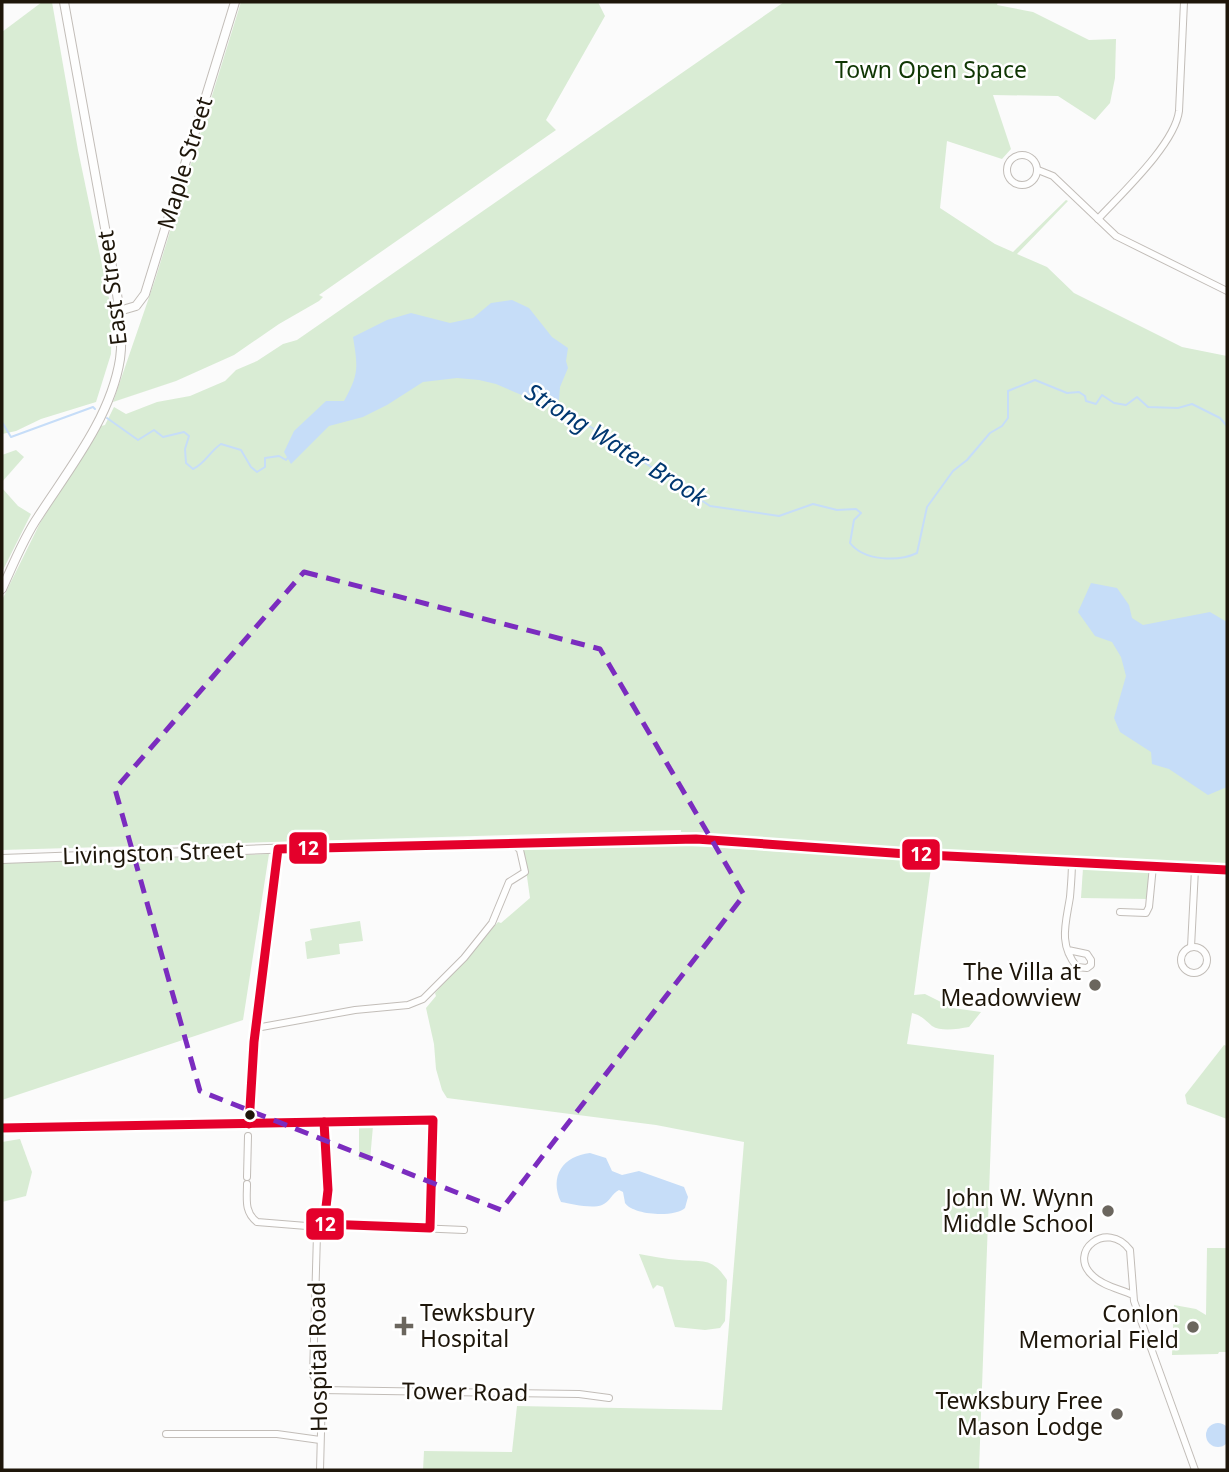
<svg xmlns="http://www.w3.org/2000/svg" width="1229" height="1472" viewBox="0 0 1229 1472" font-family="'Noto Sans',sans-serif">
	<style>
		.green { fill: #d9ecd4 }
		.water { fill: #c6ddf8 }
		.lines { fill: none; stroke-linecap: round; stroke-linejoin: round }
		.stream { stroke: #c6ddf8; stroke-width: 2 }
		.street-casing { stroke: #c2bdb8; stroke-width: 8 }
		.secondary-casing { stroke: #c2bdb8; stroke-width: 10 }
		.street { stroke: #fefefe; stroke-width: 6 }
		.secondary { stroke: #fefefe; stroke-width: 8 }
		.bus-1-casing { stroke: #fff; stroke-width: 14 }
		.bus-1 { stroke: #e4002b; stroke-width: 9 }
		.marked { fill: none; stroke: #7b2cbf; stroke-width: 5; stroke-dasharray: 14 9; stroke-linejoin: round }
		.poi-dot { fill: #6b665e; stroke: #fff; stroke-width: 2.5 }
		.bus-dot { fill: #1e160a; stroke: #fff; stroke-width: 2.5 }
		.labels { text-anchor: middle; stroke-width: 5; stroke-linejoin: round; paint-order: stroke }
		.park-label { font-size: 23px; fill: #0f3603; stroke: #fff }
		.street-label { font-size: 23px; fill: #1e160a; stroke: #fff }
		.poi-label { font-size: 23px; fill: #1e160a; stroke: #fff; text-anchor: end }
		.water-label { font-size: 24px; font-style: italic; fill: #003770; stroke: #fff }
		.line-badge { stroke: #fff; stroke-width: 2.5 }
		.badge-label { font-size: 19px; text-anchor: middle; font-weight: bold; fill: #fff }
	</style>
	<rect width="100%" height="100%" fill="#fbfbfb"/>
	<g class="green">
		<polygon points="42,2 52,2 78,150 112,313 111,354 96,402 41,419 16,431 2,434 2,32"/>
		<polygon points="241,2 598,2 605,16 546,120 556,130 319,295 323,297 319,301 279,324 234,355 176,381 113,402 155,280"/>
		<polygon points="784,2 998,2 997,5 1033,12 1089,40 1116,39 1115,78 1110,103 1095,120 1058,96 993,95 1011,149 1002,159 947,141 940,208 995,244 1013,252 1066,200 1068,201 1017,254 1047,267 1074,293 1182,347 1227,356 1227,865 1022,853 1017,856 979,855 681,832 681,830 2,850 2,600 40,523 101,426 105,425 114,407 126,414 157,402 190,396 225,381 236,370 257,361 283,344 297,340"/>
		<polygon points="16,450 24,457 2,482 2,455"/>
		<polygon points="2,488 18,506 31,514 2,572"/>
		<path d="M676,845L787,852V849L932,860L914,995L925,994L953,1008L981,1012L969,1027C958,1029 941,1032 932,1026C925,1020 921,1015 912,1013L907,1044L994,1055L979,1470H423L424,1451L512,1452L517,1406L722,1410L744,1142L656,1125L447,1098L442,1090L436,1069L434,1044L426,1008L436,996L435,993L498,922L501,923L530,898L523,848Z"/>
		<polygon points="269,854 243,1020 2,1100 2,863"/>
		<polygon points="1083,868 1149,871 1148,899 1081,898"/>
		<polygon points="360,921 363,941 339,944 340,954 307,959 305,942 312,940 310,929"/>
		<polygon points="1224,1045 1227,1046 1227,1119 1187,1104 1185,1095"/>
		<polygon points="373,1126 370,1160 359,1160 359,1127"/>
		<polygon points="20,1139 32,1172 26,1196 2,1202 2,1142"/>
		<polygon points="1207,1248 1227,1248 1227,1352 1219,1352 1218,1354 1172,1355 1174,1305 1196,1309 1206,1315"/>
		<path d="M639,1254C652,1256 665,1259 679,1260C703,1262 712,1257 727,1280L725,1321L720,1328L705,1330L675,1327L663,1287L657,1285L653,1289Z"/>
	</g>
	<g class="water">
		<path d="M512,300L529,308L552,337L568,348L566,361L568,368L560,387L559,400L531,399L496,384L479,380L457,378L423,382L387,405L363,417L329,426L291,464L284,452L294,431L326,401H344C359,374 358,368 353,337L387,320L411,313L450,323L473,318L491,303Z"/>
		<polygon points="1091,583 1117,588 1129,605 1132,618 1143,625 1210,612 1227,622 1227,787 1208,795 1169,769 1152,764 1151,752 1120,732 1114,718 1126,676 1121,657 1112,642 1095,636 1078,612"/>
		<path d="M590,1153L606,1158L612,1171L622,1175L639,1171L684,1187L688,1197L685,1208C674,1218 633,1215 625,1203C625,1202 623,1192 623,1192L619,1190C612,1193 610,1202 602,1205C592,1209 571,1204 561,1202C549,1176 563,1156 590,1153Z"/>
		<circle cx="1218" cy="1435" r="12"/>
	</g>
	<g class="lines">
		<g class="stream">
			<path d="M550,400L710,506L779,516L813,504L837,510L856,509L861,513L854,520L850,543C864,561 898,562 917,553L927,507L953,471L967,460L990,433L1002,426L1008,418V391L1035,380L1067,393L1079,392L1085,396L1086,401L1096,404L1102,395L1114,403L1126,405L1137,397L1148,407L1178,408L1192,404L1220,418L1227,426"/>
			<path d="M107,418L138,440L154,430L163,437L184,432L189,436L185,449L186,463L193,469C205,464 210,451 221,444L241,450L251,467L257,472L265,467V458L279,456L286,460L289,456"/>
			<polyline points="2,422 11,437 93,407 95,409"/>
		</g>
		<defs>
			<g id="street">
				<circle cx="1022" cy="170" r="15"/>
				<polyline points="1038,170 1053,176 1116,236 1227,291"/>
				<path d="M1098,219C1121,194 1175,144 1179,111L1184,2"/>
				<polyline points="1120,912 1146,913 1149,907 1153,866"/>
				<circle cx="1194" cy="960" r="13"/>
				<polyline points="1191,947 1195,869"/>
				<path d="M1068,950L1087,954L1091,960V965L1087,968L1077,967C1058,944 1066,923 1070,897C1071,885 1072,874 1072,862"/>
				<polyline points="256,1028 355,1010 408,1005 423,999 464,958 492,923 509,882 525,872 520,850 514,844"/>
				<polyline points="249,1124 254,1042 278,849"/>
				<polyline points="2,1128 433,1120 430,1228"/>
				<polyline points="247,1177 248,1136"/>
				<path d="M247,1184C247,1199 244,1212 257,1222L319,1227"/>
				<polyline points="324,1224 464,1230"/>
				<path d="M1133,1295C1120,1289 1103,1286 1093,1276C1066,1252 1107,1219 1130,1250L1134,1301L1195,1470"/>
				<polyline points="321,1390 579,1394 609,1398"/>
				<polyline points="166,1434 277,1434 320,1440"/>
				<polyline points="320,1470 322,1394 313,1375 317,1234 319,1227 326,1222 327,1217 324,1122"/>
			</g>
			<g id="secondary">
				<polyline points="119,311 136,306 145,294 235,2"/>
				<path d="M2,589C13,565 23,539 38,517C69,469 111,417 120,359C123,338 120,315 117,294L64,2"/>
				<polyline points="2,859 374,845 419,847 630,839 700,839 907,854 1227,870"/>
			</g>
		</defs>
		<use href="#street" class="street-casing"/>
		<use href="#secondary" class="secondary-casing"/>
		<use href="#street" class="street"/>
		<use href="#secondary" class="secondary"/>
		<defs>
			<g id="bus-1">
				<polygon points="433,1120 430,1228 324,1224 328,1190 324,1122"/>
				<polyline points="249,1124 254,1042 278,849 696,839 907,854 1227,870"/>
				<polyline points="2,1128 324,1122"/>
			</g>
		</defs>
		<use href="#bus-1" class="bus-1-casing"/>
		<use href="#bus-1" class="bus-1"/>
	</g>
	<path class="marked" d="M304,572L600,649L744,895L501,1210L200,1091L115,789Z"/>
	<g class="poi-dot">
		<circle cx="1095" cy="985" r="7"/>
		<circle cx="1108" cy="1211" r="7"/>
		<path d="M400.5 1315.5h7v7h7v7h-7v7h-7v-7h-7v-7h7z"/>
		<circle cx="1193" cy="1327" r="7"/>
		<circle cx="1117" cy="1414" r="7"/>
	</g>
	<circle class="bus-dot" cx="250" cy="1115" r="6"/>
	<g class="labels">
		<g class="park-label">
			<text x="931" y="78">Town Open Space</text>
		</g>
		<g class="street-label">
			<text transform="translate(185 163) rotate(-73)" y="8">Maple Street</text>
			<text transform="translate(112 288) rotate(-97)" y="8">East Street</text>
			<text transform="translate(153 853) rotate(-2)" y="8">Livingston Street</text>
			<text transform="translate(318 1357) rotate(-91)" y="8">Hospital Road</text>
			<text transform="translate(465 1392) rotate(1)" y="8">Tower Road</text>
		</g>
		<g class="poi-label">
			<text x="1081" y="980">The Villa at<tspan x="1081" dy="26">Meadowview</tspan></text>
			<text x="1094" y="1206">John W. Wynn<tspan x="1094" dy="26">Middle School</tspan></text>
			<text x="420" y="1321" text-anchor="start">Tewksbury<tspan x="420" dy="26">Hospital</tspan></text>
			<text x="1179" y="1322">Conlon<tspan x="1179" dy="26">Memorial Field</tspan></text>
			<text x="1103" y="1409">Tewksbury Free<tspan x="1103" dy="26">Mason Lodge</tspan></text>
		</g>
		<g class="water-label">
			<text transform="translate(616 445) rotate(32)" y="8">Strong Water Brook</text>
		</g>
	</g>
	<g class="line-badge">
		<rect x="288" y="831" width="40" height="34" rx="7" fill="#e4002b"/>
		<rect x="901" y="838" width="40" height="33" rx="7" fill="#e4002b"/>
		<rect x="305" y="1207" width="40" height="34" rx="7" fill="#e4002b"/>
	</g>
	<g class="badge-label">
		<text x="308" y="855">12</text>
		<text x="921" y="861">12</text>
		<text x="325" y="1231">12</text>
	</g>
	<rect width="1229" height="1472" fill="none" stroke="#1e160a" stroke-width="7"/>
</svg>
